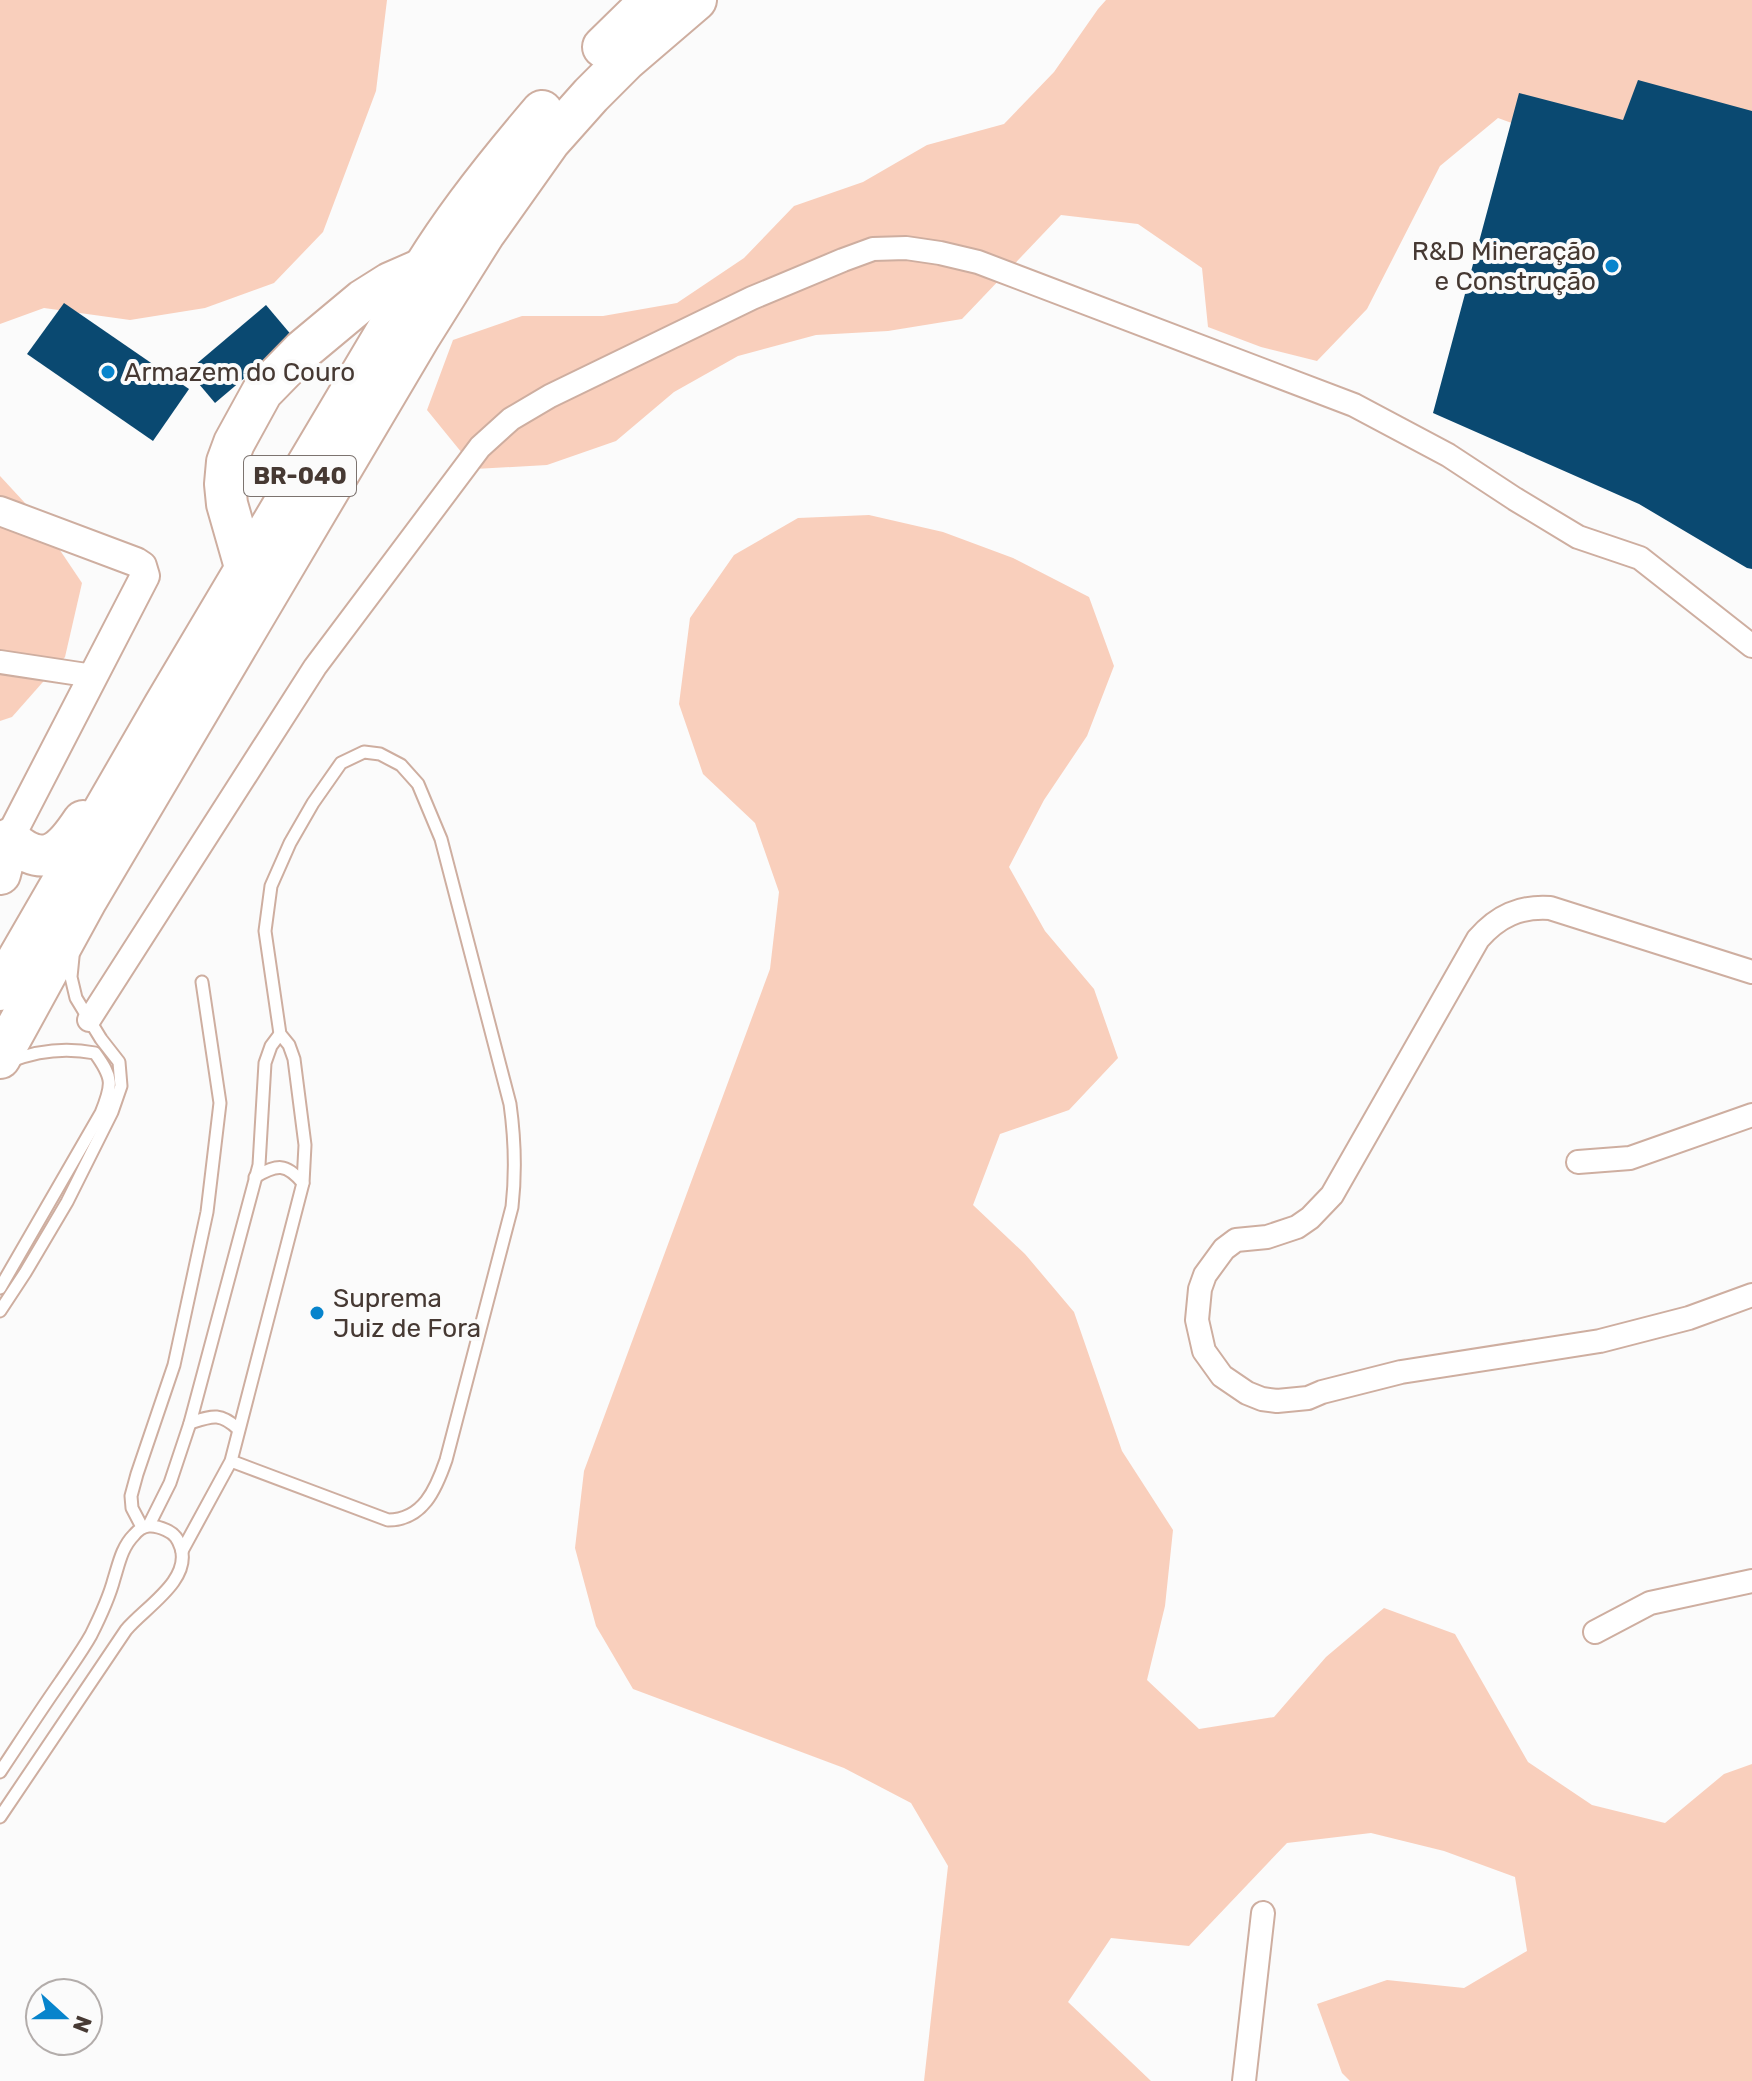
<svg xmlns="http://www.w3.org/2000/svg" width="1752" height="2081" viewBox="0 0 1752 2081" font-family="Rubik,sans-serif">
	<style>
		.green { fill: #f9cfbc }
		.building { fill: #0a4971 }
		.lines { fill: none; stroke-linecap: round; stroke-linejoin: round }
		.service-casing { stroke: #ceaea0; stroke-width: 15 }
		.minor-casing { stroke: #ceaea0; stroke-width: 26 }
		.tertiary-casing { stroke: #ceaea0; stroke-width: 32 }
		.motorway-casing { stroke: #ceaea0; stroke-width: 44 }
		.service { stroke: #fff; stroke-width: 11 }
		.minor { stroke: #fff; stroke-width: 22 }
		.tertiary { stroke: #fff; stroke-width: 28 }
		.motorway { stroke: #fff; stroke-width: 40 }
		.poi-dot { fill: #0784cc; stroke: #fbfbfb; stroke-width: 3 }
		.labels { text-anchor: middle; stroke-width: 8; stroke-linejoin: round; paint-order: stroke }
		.shield { fill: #fbfbfb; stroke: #7c736f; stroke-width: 2 }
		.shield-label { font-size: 24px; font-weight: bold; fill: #463933 }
		.poi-label { font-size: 26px; fill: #463933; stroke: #fbfbfb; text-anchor: start }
	</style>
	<rect width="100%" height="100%" fill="#fbfbfb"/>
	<g class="green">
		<polygon points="0,0 387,0 376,91 323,232 274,283 205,308 130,320 44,308 0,324"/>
		<polygon points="1106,0 1752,0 1752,260 1639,170 1498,118 1440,166 1367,309 1317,361 1261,347 1208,327 1202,268 1138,224 1061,215 962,319 888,331 816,335 738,356 674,392 616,441 547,465 475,469 427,410 453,340 522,316 603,316 677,303 744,258 794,206 863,182 927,145 1004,124 1054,72 1098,9"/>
		<polygon points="0,476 37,516 82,583 65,657 12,717 0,721"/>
		<polygon points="869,515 943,532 1013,558 1089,597 1114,666 1087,736 1044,800 1009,867 1045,931 1094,989 1118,1058 1069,1110 1000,1134 973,1205 1025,1254 1074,1312 1122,1451 1173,1530 1165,1606 1147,1680 1199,1729 1274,1717 1326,1657 1384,1608 1455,1634 1528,1762 1592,1805 1665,1823 1724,1774 1752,1764 1752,2081 1350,2081 1342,2073 1317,2004 1387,1980 1464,1988 1527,1951 1515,1877 1444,1851 1371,1833 1287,1843 1189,1946 1111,1938 1068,2002 1151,2081 924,2081 948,1866 911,1803 844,1768 633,1689 596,1626 575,1548 584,1471 770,969 779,892 755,823 703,774 679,704 690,618 734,555 798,518"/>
	</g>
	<g class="building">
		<polygon points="1638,80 1752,111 1752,569 1747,568 1639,504 1433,413 1519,93 1623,120"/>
		<polygon points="64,303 189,389 153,441 27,354"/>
		<polygon points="266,305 293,337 215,403 188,371"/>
	</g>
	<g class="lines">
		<defs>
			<g id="service">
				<path d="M255,1177C277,1164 286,1163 303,1183"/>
				<path d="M0,1288L101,1113C113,1084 113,1078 95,1053C65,1047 39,1050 11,1061"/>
				<polyline points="0,1311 25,1273 67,1202 112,1112 121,1086 119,1062 101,1039 76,998 71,977 73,957"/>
				<path d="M190,1423C212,1416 220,1412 238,1429"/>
				<polyline points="149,1525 170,1483 190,1423 259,1165 265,1063 271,1046 280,1034"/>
				<polyline points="142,1527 132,1508 131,1496 137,1474 174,1365 207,1212 220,1103 202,982"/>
				<path d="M182,1551L231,1461L303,1183L305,1145L294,1059L289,1045L280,1034L265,931L271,886L290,843L313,803L341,763L364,752L380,754L401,765L418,784L441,839L510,1104C515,1140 516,1172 512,1207L446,1460C436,1489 423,1520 388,1520L231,1461"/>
				<path d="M0,1772C20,1742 40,1711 61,1681C71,1666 82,1651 91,1635C100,1617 109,1598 114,1579C119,1563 122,1547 134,1535C143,1524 153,1524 166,1530C175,1534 178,1539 181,1548C191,1581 144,1608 126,1630L0,1817"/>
			</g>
			<g id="minor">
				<polyline points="0,662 93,676"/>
				<path d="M1752,972L1550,908C1520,906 1498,916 1478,939L1332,1195L1310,1218L1297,1227L1267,1237L1236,1240L1224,1249L1205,1275L1200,1289L1197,1320L1204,1351L1222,1376L1247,1393L1262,1399L1277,1401L1308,1398L1322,1392L1401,1372L1600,1341L1689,1318L1752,1295"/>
				<polyline points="89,1020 315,667 480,447 511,419 550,396 752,298 843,260 873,249 906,248 940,253 978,262 1354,405 1448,455 1515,499 1578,537 1640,558 1752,646"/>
				<polyline points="1578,1162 1630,1158 1752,1115"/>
				<polyline points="1595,1632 1650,1603 1752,1581"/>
				<polyline points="1244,2081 1263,1913"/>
			</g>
			<polyline id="tertiary" points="0,511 136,562 142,566 145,576 9,839"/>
			<g id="motorway">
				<polyline points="603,47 651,0"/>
				<polyline points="245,567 227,504 225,484 227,462 234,443 262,392 303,350 363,300 390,283 422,269"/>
				<path d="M0,874L9,839C44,870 61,854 83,821"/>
				<path d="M0,990L164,706L402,305C440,235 490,172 542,111"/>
				<polyline points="0,1058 87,899 420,336 484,234 550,141 591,95 626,60 696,0"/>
			</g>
		</defs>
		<use href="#service" class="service-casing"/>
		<use href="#minor" class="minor-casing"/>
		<use href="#tertiary" class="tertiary-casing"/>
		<use href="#motorway" class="motorway-casing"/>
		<use href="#service" class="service"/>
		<use href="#minor" class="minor"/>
		<use href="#tertiary" class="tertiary"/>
		<use href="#motorway" class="motorway"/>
	</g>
	<g class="poi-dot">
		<circle cx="1612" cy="266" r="8"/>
		<circle cx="108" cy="372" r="8"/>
		<circle cx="317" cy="1313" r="8"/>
	</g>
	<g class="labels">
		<rect class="shield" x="244" y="456" width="112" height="40" rx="6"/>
		<g class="shield-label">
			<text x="300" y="484">BR-040</text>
		</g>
		<g class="poi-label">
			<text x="1596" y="260" text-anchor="end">R&amp;D Mineração<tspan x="1596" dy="30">e Construção</tspan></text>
			<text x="124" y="381">Armazem do Couro</text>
			<text x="333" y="1307">Suprema<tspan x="333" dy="30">Juiz de Fora</tspan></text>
		</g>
	</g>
	<g transform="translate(64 2017) rotate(111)"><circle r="38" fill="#fbfbfb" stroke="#b3adab" stroke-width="2"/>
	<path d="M0-6L14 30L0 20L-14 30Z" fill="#0784cc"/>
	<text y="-12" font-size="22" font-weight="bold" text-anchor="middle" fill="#463933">N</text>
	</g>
</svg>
